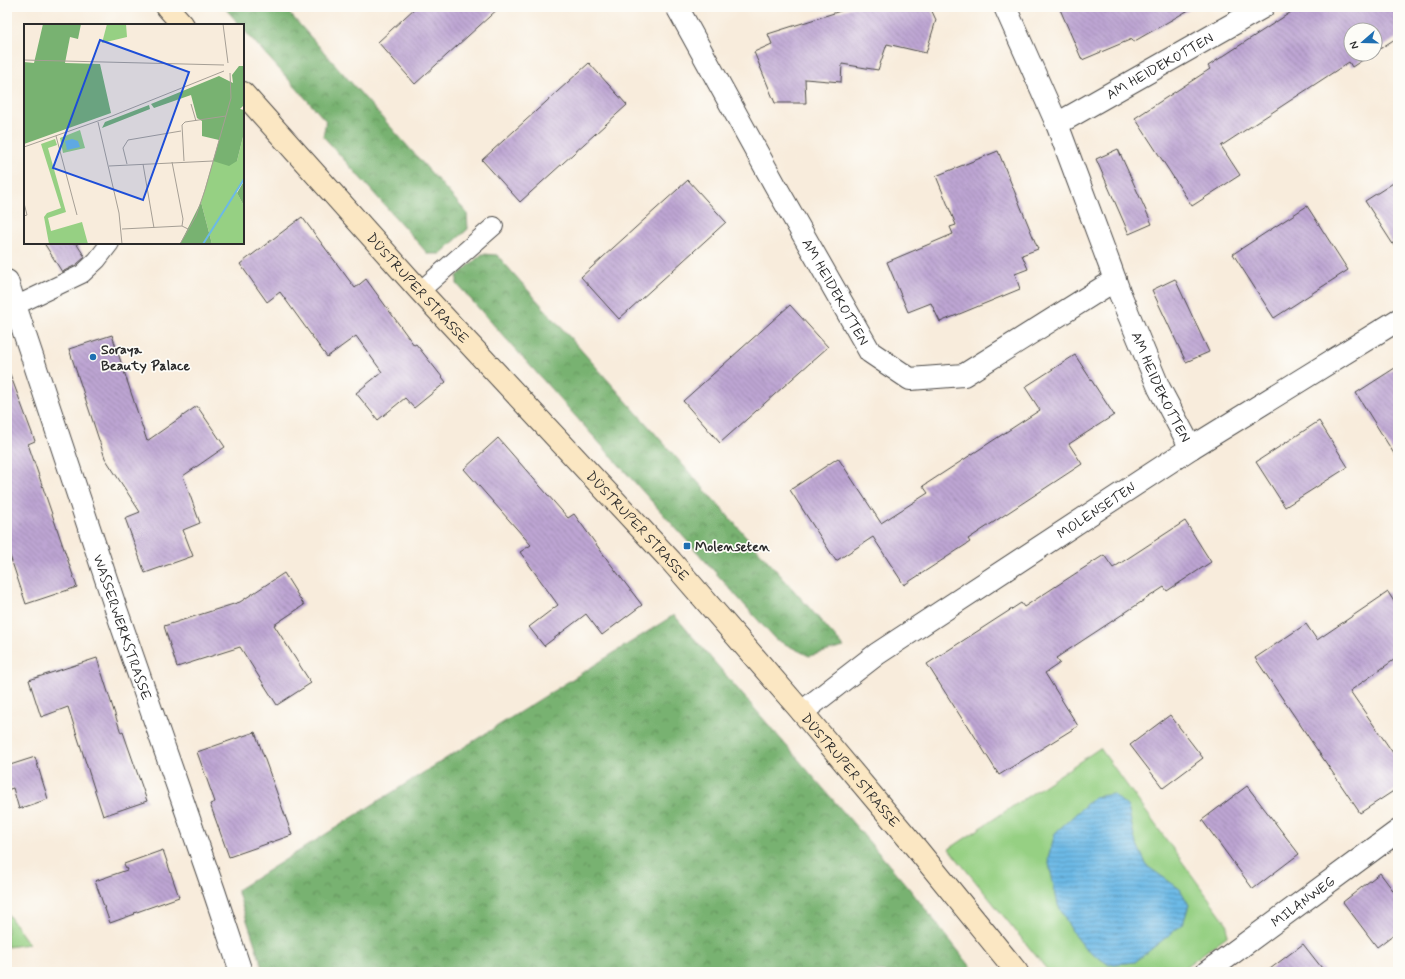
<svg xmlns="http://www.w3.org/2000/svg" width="1405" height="979" viewBox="0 0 1405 979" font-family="Mynerve,sans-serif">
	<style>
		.green { fill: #96d083; stroke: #607e57 }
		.forest { fill: url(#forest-crowns); stroke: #526e4e }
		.water { fill: url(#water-rules); stroke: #4c7288 }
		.building { fill: url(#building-back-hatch) }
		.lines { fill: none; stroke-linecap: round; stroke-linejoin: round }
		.lane-casing { stroke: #4a4846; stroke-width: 20 }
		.street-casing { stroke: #4a4846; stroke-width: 24 }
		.secondary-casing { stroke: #4a4846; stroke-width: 24 }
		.lane { stroke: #fff; stroke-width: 18 }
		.street { stroke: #fff; stroke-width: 22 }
		.secondary { stroke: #fbe7c3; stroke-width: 22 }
		.poi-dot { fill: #1f6fb2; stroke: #fdfcf7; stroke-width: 1.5 }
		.labels { text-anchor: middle; stroke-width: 3.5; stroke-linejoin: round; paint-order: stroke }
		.street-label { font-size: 14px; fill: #2b2b2b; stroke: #fdfcf7 }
		.poi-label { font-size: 14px; font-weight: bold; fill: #2b2b2b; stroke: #fdfcf7; text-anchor: start }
		.inset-river { fill: none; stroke: #6cb9e6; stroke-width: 2 }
		.inset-road { fill: none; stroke: #a69f95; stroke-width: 1 }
		.view { fill: #1d4ed8; fill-opacity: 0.15; stroke: #1d4ed8; stroke-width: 2 }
		.inset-edge { fill: none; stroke: #2b2b2b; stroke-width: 2 }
	</style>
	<defs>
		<pattern id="forest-crowns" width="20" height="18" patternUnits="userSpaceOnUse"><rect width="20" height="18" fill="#78b271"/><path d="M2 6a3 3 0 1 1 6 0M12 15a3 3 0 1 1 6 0" fill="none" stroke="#63915d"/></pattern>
		<pattern id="water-rules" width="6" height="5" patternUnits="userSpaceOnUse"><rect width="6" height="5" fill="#6cb9e6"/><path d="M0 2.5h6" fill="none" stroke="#5997bb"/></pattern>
		<pattern id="building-back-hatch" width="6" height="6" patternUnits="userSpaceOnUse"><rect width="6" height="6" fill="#bda5d3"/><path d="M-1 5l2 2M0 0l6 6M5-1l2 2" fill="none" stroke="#9a87ab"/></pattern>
	</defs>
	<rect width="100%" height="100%" fill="#fdfcf7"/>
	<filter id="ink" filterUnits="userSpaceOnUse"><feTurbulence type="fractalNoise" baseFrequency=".025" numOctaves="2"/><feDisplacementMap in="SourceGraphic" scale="8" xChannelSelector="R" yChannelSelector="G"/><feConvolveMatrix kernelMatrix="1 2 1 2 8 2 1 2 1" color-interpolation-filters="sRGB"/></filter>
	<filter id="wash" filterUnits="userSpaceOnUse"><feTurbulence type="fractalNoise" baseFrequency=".012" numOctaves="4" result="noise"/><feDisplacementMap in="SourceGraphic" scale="16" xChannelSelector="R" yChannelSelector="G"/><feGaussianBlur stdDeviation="0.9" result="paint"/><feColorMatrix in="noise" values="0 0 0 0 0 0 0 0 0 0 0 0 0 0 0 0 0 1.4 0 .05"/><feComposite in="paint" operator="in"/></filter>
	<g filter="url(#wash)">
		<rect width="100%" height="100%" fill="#f8ecdc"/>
		<g class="green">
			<polygon points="1100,748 1228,925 1227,936 1178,972 1049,972 949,849"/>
			<polygon points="7,913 29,944 7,947"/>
		</g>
		<g class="forest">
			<polygon points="224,7 284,7 467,213 468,229 440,254 428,254 323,136 326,121 243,29 243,25 240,25"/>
			<polygon points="482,254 497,255 844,647 809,656 775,639 457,284 457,276"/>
			<polygon points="674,615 908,887 975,972 264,972 237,890"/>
		</g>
		<polygon class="water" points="1113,794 1128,807 1135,840 1147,866 1180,889 1189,905 1183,924 1135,962 1109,965 1085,948 1072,931 1058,905 1048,859 1055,833 1094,797"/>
		<g id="blocks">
			<g class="building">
				<polygon points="416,7 500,7 415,84 378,42"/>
				<polygon points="853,7 930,7 936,20 926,53 887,44 878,70 842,64 841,82 805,79 806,103 775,103 754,52 772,44 768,34"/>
				<polygon points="1059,7 1194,7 1133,42 1132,39 1082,60"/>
				<polygon points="1299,7 1398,7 1398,37 1375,52 1375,30 1351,30 1351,54 1372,54 1352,67 1349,62 1221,146 1240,175 1192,206 1135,118 1210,69 1208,66"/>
				<polygon points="589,63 627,105 520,202 482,160"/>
				<polygon points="1118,149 1152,224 1129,234 1096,159"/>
				<polygon points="998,151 1038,249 1022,255 1028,269 1015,274 1020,289 940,322 931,303 908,312 887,262 953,234 950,227 956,225 936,176"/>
				<polygon points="688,180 726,222 619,319 581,277"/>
				<polygon points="1398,180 1398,252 1365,201"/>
				<polygon points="1307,206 1348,270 1274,318 1233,254"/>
				<polygon points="302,217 355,288 366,279 414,345 416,344 446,382 414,408 405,398 378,420 356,393 382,372 356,336 327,357 280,292 267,302 240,264"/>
				<polygon points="44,243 76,243 85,257 76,265 62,272"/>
				<polygon points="1175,279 1209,352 1186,362 1152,290"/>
				<polygon points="790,305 828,347 720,443 683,401"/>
				<polygon points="112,335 147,441 197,406 225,447 183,476 200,523 183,530 193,556 145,573 125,518 140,512 105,458 69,349"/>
				<polygon points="1075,355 1114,415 1069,444 1082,464 968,539 970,542 904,585 873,537 836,561 790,490 838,458 881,523 928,493 923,486 1040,410 1025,387"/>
				<polygon points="1398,366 1398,460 1356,393"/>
				<polygon points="7,374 10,374 35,441 28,444 77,587 26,604 7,547"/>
				<polygon points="1319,421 1348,467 1285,507 1256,462"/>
				<polygon points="498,438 568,518 574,514 609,562 642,605 602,635 586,614 544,646 529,627 558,605 520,552 531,545 464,469"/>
				<polygon points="1185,521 1211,562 1167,591 1164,587 1056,658 1060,663 1045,673 1078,726 999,775 967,724 966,725 927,664 1021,603 1024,607 1104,555 1113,568"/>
				<polygon points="284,573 304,605 274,625 311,683 277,705 240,647 177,667 164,626 240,602"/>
				<polygon points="1388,592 1398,608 1398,657 1350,691 1398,760 1398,788 1360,813 1255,658 1306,624 1317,640"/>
				<polygon points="97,658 121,733 123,732 147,801 103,816 68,707 41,717 29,680"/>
				<polygon points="1170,715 1203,758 1163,788 1130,745"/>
				<polygon points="255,732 292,835 229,857 210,804 215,802 197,752"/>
				<polygon points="35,757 48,799 19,809 13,788 7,790 7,766"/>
				<polygon points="1247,786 1299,854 1253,889 1202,820"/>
				<polygon points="163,850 179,897 134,913 135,914 110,923 95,881 127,870 124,864"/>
				<polygon points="1380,873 1398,897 1398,931 1377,947 1343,902"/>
				<polygon points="1303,944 1325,972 1266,972"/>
			</g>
		</g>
	</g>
	<g filter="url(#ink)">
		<use href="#blocks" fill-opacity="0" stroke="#4a4846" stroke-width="1"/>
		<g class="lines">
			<defs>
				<g id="lane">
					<polyline points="420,291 494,226"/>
					<polyline points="15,306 82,274 97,260 110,243"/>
				</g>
				<g id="street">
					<path id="s1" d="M677,7L775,185L870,352L910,379L964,375L1115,280"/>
					<path id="s2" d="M1005,7L1057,124L1110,266L1120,294L1159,388L1191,448"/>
					<path id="s3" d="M1057,124L1263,7"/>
					<path id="s4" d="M7,281L116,609L214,891L241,972"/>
					<path id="s5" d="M802,712L877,654L1191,448L1398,320"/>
					<path id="s6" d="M1207,972L1398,831"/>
				</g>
				<g id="secondary">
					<polyline points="167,7 183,25"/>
					<path id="s7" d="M243,93L420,291L671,561L802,712L917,849L1017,972"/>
				</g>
			</defs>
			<use href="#lane" class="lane-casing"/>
			<use href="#street" class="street-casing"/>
			<use href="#secondary" class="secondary-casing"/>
			<use href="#lane" class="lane"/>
			<use href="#street" class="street"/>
			<use href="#secondary" class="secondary"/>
		</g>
	</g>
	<g class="poi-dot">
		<circle cx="93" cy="357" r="4"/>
		<rect x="683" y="542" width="8" height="8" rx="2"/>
	</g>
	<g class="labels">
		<g class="street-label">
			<text dy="5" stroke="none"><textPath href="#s3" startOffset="118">AM HEIDEKOTTEN</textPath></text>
			<text dy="5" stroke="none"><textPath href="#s7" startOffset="262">DÜSTRUPER STRASSE</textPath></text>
			<text dy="5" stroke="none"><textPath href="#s1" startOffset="326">AM HEIDEKOTTEN</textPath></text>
			<text dy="5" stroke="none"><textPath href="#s2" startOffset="411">AM HEIDEKOTTEN</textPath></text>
			<text dy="5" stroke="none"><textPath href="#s5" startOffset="357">MOLENSETEN</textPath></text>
			<text dy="5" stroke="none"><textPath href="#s7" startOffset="586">DÜSTRUPER STRASSE</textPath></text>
			<text dy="5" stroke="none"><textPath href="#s4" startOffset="365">WASSERWERKSTRASSE</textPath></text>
			<text dy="5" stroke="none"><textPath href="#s7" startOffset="910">DÜSTRUPER STRASSE</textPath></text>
			<text dy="5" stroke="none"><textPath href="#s6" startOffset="119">MILANWEG</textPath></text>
		</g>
		<g class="poi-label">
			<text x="101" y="354">Soraya<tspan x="101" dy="16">Beauty Palace</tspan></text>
			<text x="695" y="551">Molenseten</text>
		</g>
	</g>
	<g transform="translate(24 24)">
		<rect width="220" height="220" fill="#f8ecdc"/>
		<path d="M83,0H102L103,13L78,19ZM56,106L61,124L39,129L36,114ZM220,109V154L212,167L220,182V220H188L177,178L189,137H213ZM31,115L33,121L24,124L42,188L24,194L27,207L58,198L64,220H25L20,193L23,189L37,184L17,120Z" fill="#96d083"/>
		<path d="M19,0H57L54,15L46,13L41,39L76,40L87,89L0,120V38L10,39ZM215,42H220V81L216,85L220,86V109L213,137L205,142L189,137L195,116L178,112V97L173,94L167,71L130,84L127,80L195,52L209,59L208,51ZM125,81L126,85L78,104L81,98ZM220,157V182L213,169ZM177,178L188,220H156Z" fill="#78b271"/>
		<path d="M48,115L54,117L56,123L43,126L41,117Z" fill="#6cb9e6"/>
		<path class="inset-river" d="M179,220L220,155"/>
		<path class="inset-road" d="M199,0L204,39M0,36L200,41M167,80L172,97M74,98L95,189L98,220M32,112L53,191M0,123L88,92L200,47M160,137L158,101L161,98L202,92M148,138L159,195L158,202M103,140L99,124L104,116L157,107M119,140L130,204M85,142L189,137M0,179L3,191L0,192M98,205L158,202L164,205M156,220L172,192L181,166L207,74L206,49"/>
		<path class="view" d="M76,16L165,48L119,176L29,144Z"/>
		<rect width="220" height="220" class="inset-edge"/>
	</g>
	<rect width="1405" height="979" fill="none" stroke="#fdfcf7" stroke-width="24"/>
	<g transform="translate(1363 42) rotate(250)"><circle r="19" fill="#fdfcf7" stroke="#a9a8a5"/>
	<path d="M0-3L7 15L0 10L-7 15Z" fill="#1f6fb2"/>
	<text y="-6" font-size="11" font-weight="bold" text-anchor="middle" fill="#2b2b2b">N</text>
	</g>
</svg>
